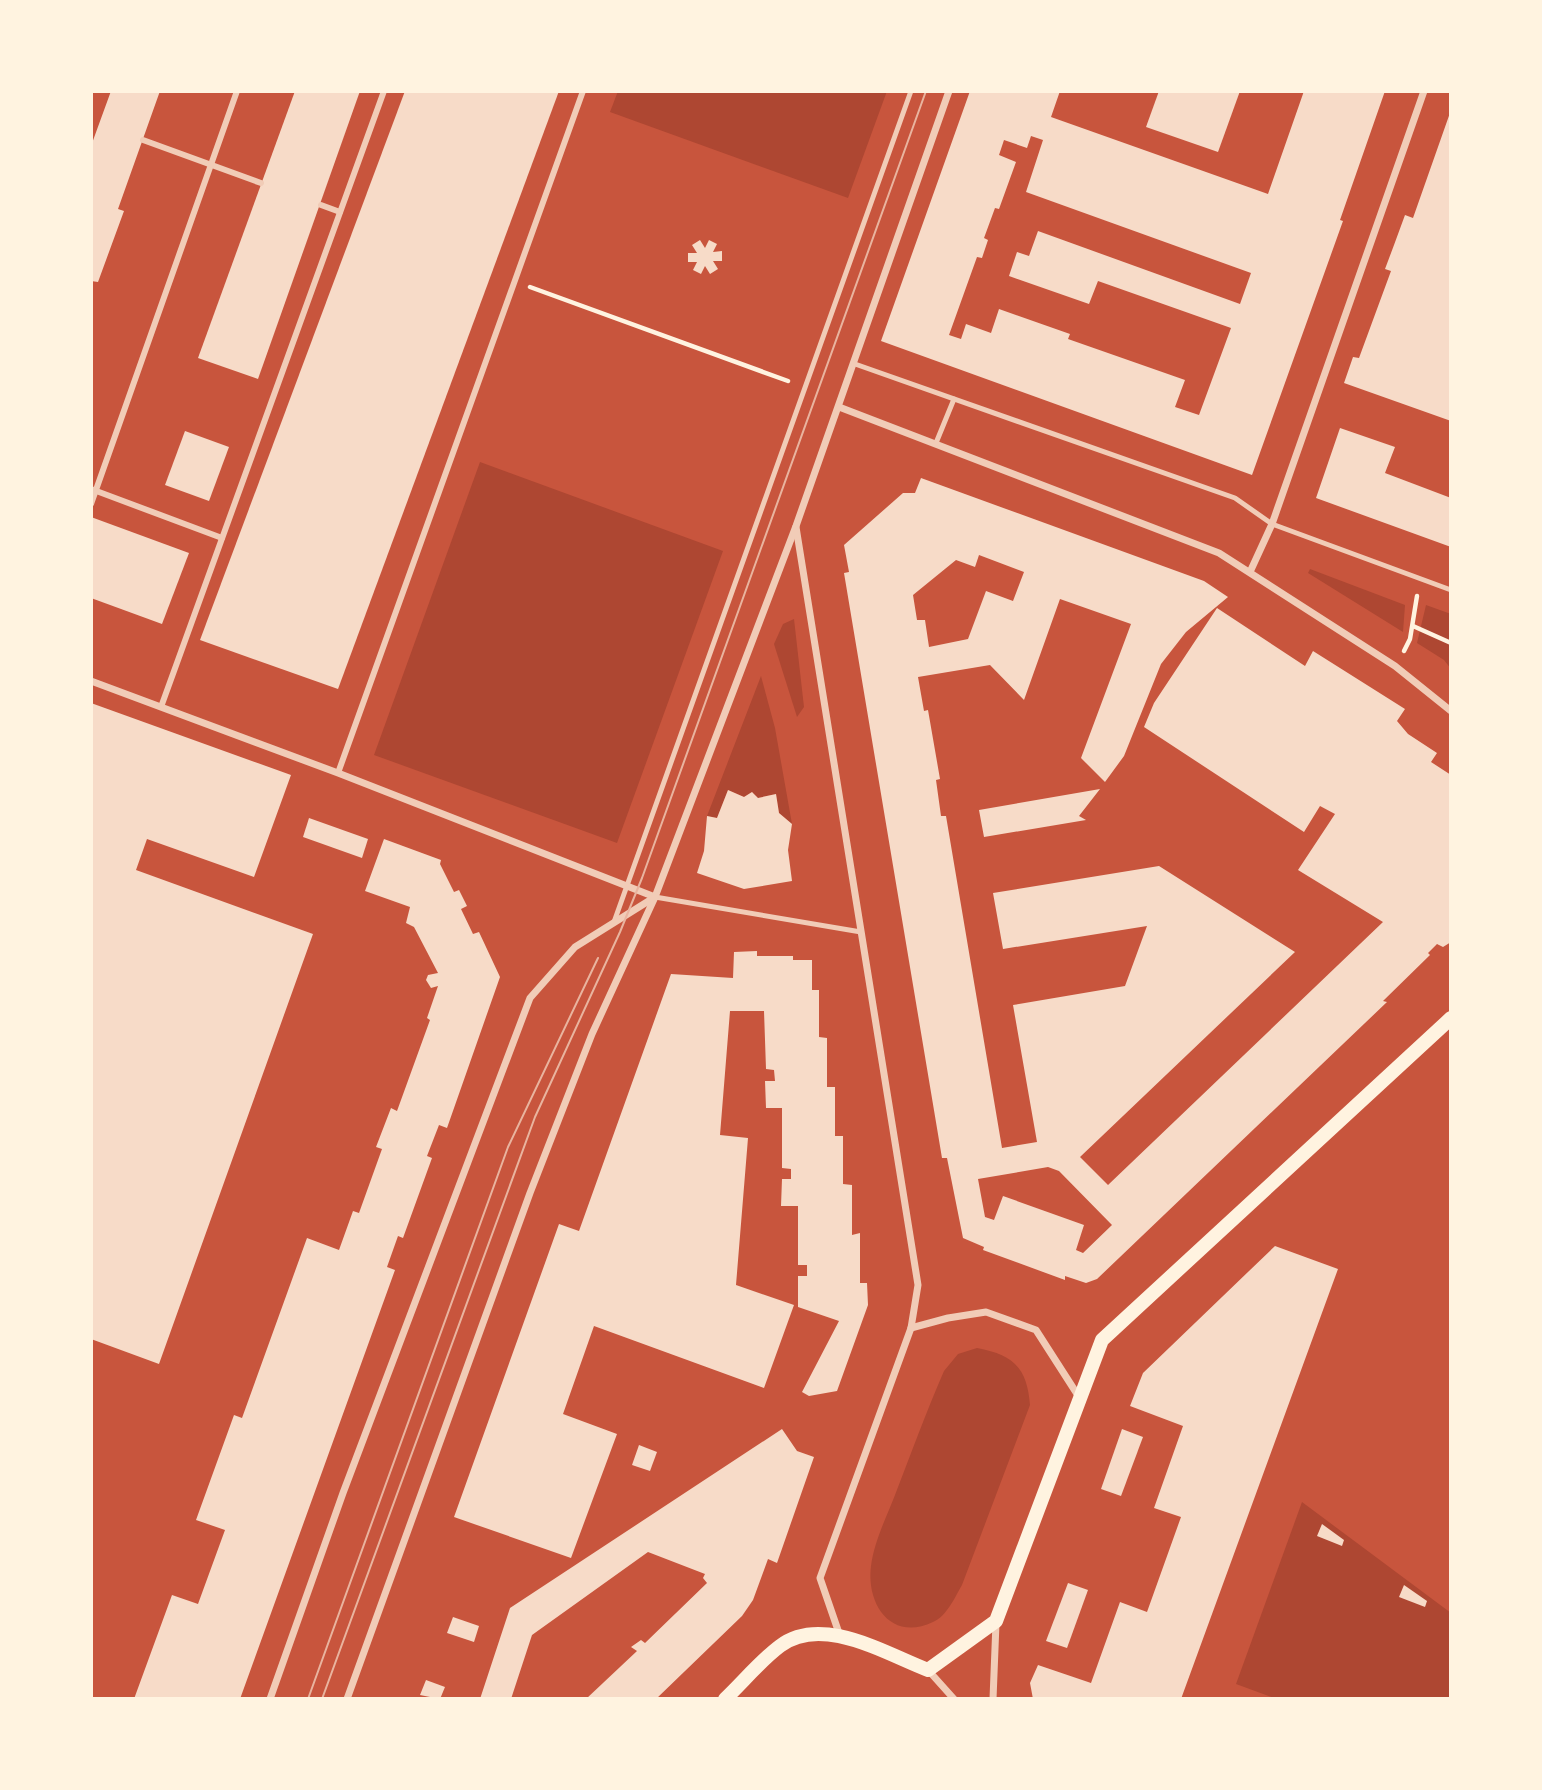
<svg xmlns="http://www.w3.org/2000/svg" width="1542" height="1790" viewBox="0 0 1542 1790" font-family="'Exo 2',sans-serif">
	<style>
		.green { fill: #ae4732 }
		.building { fill: #f7dbc8; fill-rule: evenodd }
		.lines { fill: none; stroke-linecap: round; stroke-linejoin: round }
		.path { stroke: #fff3e0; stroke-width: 4.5 }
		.service { stroke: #f1ccb7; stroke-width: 5 }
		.pedestrian { stroke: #f1ccb7; stroke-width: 6 }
		.minor { stroke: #f1ccb7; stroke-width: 7 }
		.secondary { stroke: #fff3e0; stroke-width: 14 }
		.tram { stroke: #e9b49f; stroke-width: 2 }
	</style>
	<rect width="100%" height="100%" fill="#c8553d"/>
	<g class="green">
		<polygon points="618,91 887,91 848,198 610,112"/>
		<polygon points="480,462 723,551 617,843 374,755"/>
		<polygon points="1310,569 1405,605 1403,632 1308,573"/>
		<polygon points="1426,605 1451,614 1451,669 1444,660 1417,643"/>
		<polygon points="794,619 804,707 797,717 774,644 783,624"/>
		<polygon points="761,676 775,728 792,824 779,813 776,794 758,798 752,792 744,797 728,790 717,818 707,816"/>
		<path d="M977,1348C1014,1355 1027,1368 1030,1405L962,1585C955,1597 947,1616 933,1622C891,1642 866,1604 871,1566C874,1542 886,1518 895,1495C911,1454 926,1412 944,1371L958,1354Z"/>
		<polygon points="1302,1502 1451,1613 1451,1699 1277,1699 1236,1684"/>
	</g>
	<g class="building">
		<polygon points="111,91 160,91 118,209 124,211 98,282 91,281 91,146"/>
		<polygon points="295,91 360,91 258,379 198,358"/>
		<polygon points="405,91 559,91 338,689 200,640"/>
		<path d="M970,91H1060L1051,117L1268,194L1304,91H1385L1340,220L1343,221L1252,475L881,341ZM1031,136L1043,140L1026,192L1251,273L1240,304L1038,231L1029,256L1017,252L1009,276L1089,304L1098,281L1231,328L1199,415L1175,407L1185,380L1068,339L1070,334L999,309L991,333L966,324L961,339L949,335L977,257L982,258L988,240L984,238L995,208L999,209L1016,162L999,155L1004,140L1027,148Z"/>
		<polygon points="1159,91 1240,91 1218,152 1146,127"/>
		<polygon points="1451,110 1451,421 1344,383 1353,357 1359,358 1391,271 1385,269 1394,245 1405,215 1413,218"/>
		<polygon points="700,240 705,248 709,240 717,244 713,252 722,251 722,261 713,261 718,269 710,274 705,266 701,274 693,270 697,262 688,262 688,253 697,253 692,245"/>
		<polygon points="1340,428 1395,447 1385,473 1451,498 1451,547 1316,498"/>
		<polygon points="185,431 229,447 209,501 165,485"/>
		<path d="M921,478L1204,581L1228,597L1186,632L1161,664L1124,756L1105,782L1081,758L1131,624L1060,599L1024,700L990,665L918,677L924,711L928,710L940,779L936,780L941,816H946L1002,1148L1037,1142L1013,1005L1125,986L1147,926L1003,949L993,893L1159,866L1295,952L1080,1157L1108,1185L1383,922L1298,870L1335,814L1320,806L1304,832L1144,727L1154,703L1217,608L1305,666L1313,651L1405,709L1397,721L1408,734L1437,753L1431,762L1451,775V942L1443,947L1437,944L1428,953L1430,955L1383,1001L1387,1002L1097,1279L1086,1283L1065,1276V1280L983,1250L984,1247L963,1238L947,1158H942L844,573L849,572L844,545L903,493H915ZM979,555L1024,572L1013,601L986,591L968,639L929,647L925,620H917L913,595L956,560L975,567ZM1048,1167L1059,1171L1112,1225L1083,1253L1076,1250L1084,1225L1003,1196L994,1220L985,1217L978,1179Z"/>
		<polygon points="91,517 189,553 162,624 91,598"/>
		<polygon points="91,703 291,775 254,877 147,839 136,870 313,934 159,1364 91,1339"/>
		<polygon points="1100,789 1079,816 1086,820 984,837 979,810"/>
		<polygon points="728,790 744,797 752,792 758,798 776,794 779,813 792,824 788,850 792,881 744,889 697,873 704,851 707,816 717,818"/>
		<polygon points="309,818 368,839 362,858 303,837"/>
		<polygon points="384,839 441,860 440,864 454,892 459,890 467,906 461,909 473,934 479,932 500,977 447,1128 439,1125 427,1156 432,1158 403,1238 398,1236 387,1267 395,1270 240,1699 134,1699 172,1595 198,1604 225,1530 196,1520 234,1415 242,1418 307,1238 339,1250 353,1211 359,1213 382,1149 376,1147 391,1108 397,1111 430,1020 427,1018 438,986 431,988 426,980 428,975 438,973 414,927 406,923 410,907 365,891"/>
		<polygon points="757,951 757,956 793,956 793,960 812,960 812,990 819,990 819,1037 827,1038 827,1087 835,1087 835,1136 843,1136 843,1184 852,1185 852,1235 860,1233 860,1283 867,1283 868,1305 837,1391 809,1396 802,1392 839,1321 798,1307 798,1276 807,1276 807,1265 798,1265 798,1206 781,1206 782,1179 791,1179 791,1169 782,1168 782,1108 766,1108 765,1081 775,1081 774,1070 766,1069 764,1011 730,1011 720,1135 748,1138 736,1285 794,1305 764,1388 594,1326 563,1414 617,1434 571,1558 454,1517 559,1224 579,1231 671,974 733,978 734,952"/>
		<polygon points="1275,1246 1338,1269 1181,1699 1033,1699 1030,1683 1038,1665 1091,1683 1120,1602 1147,1612 1181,1517 1154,1508 1183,1426 1130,1406 1143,1373"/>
		<polygon points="782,1429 797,1451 814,1457 777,1563 768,1559 753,1600 742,1616 656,1699 586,1699 637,1651 631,1647 641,1640 645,1643 707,1583 703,1578 705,1574 648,1552 532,1635 511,1699 480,1699 510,1608"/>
		<polygon points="1122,1429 1143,1437 1121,1496 1101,1489"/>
		<polygon points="639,1445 657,1452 650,1471 632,1465"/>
		<polygon points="1322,1524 1344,1540 1342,1546 1317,1536"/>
		<polygon points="1068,1583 1088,1590 1067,1648 1046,1641"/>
		<polygon points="1404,1585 1427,1601 1425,1607 1399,1597"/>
		<polygon points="453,1617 479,1626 474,1642 447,1633"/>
		<polygon points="426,1680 445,1687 440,1699 420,1695"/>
	</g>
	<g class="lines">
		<g class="path">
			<polyline points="530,287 788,381"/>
			<polyline points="1413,626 1451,643"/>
			<polyline points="1404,651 1410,639 1417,596"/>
		</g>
		<g class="service">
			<polyline points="855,364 1235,498 1272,524 1451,590"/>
			<polyline points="936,443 954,399"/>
			<polyline points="655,897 861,932"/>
			<polyline points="614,922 911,91"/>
		</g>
		<g class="pedestrian">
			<polyline points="143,140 261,183"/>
			<polyline points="321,205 340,212"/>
			<polyline points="91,489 222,538"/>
			<polyline points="91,504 237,91"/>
			<polyline points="161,707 384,91"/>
			<polyline points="338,773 583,91"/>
		</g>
		<g class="minor">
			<polyline points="839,407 1219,553 1395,666 1451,711"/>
			<polyline points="796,527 918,1285 911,1328 820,1578 840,1636"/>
			<polyline points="1250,572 1272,524 1424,91"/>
			<polyline points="91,681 338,773 655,897"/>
			<polyline points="911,1328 948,1318 986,1312 1036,1330 1079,1397"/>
			<polyline points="928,1670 954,1699"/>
			<polyline points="270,1699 343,1493 530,998 575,947 655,897"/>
			<polyline points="347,1699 530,1193 592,1034 655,897 796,526 949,91"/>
			<polyline points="993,1699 996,1623"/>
		</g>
		<path class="secondary" d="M725,1699C743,1682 760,1661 780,1646C822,1614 886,1654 928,1670L996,1621L1102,1340L1451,1018"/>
		<g class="tram">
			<polyline points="308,1699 508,1147 598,958"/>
			<polyline points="322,1699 535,1117 620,932 642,878 926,91"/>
		</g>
	</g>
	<rect width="1542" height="1790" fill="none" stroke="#fff3e0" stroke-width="186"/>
</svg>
